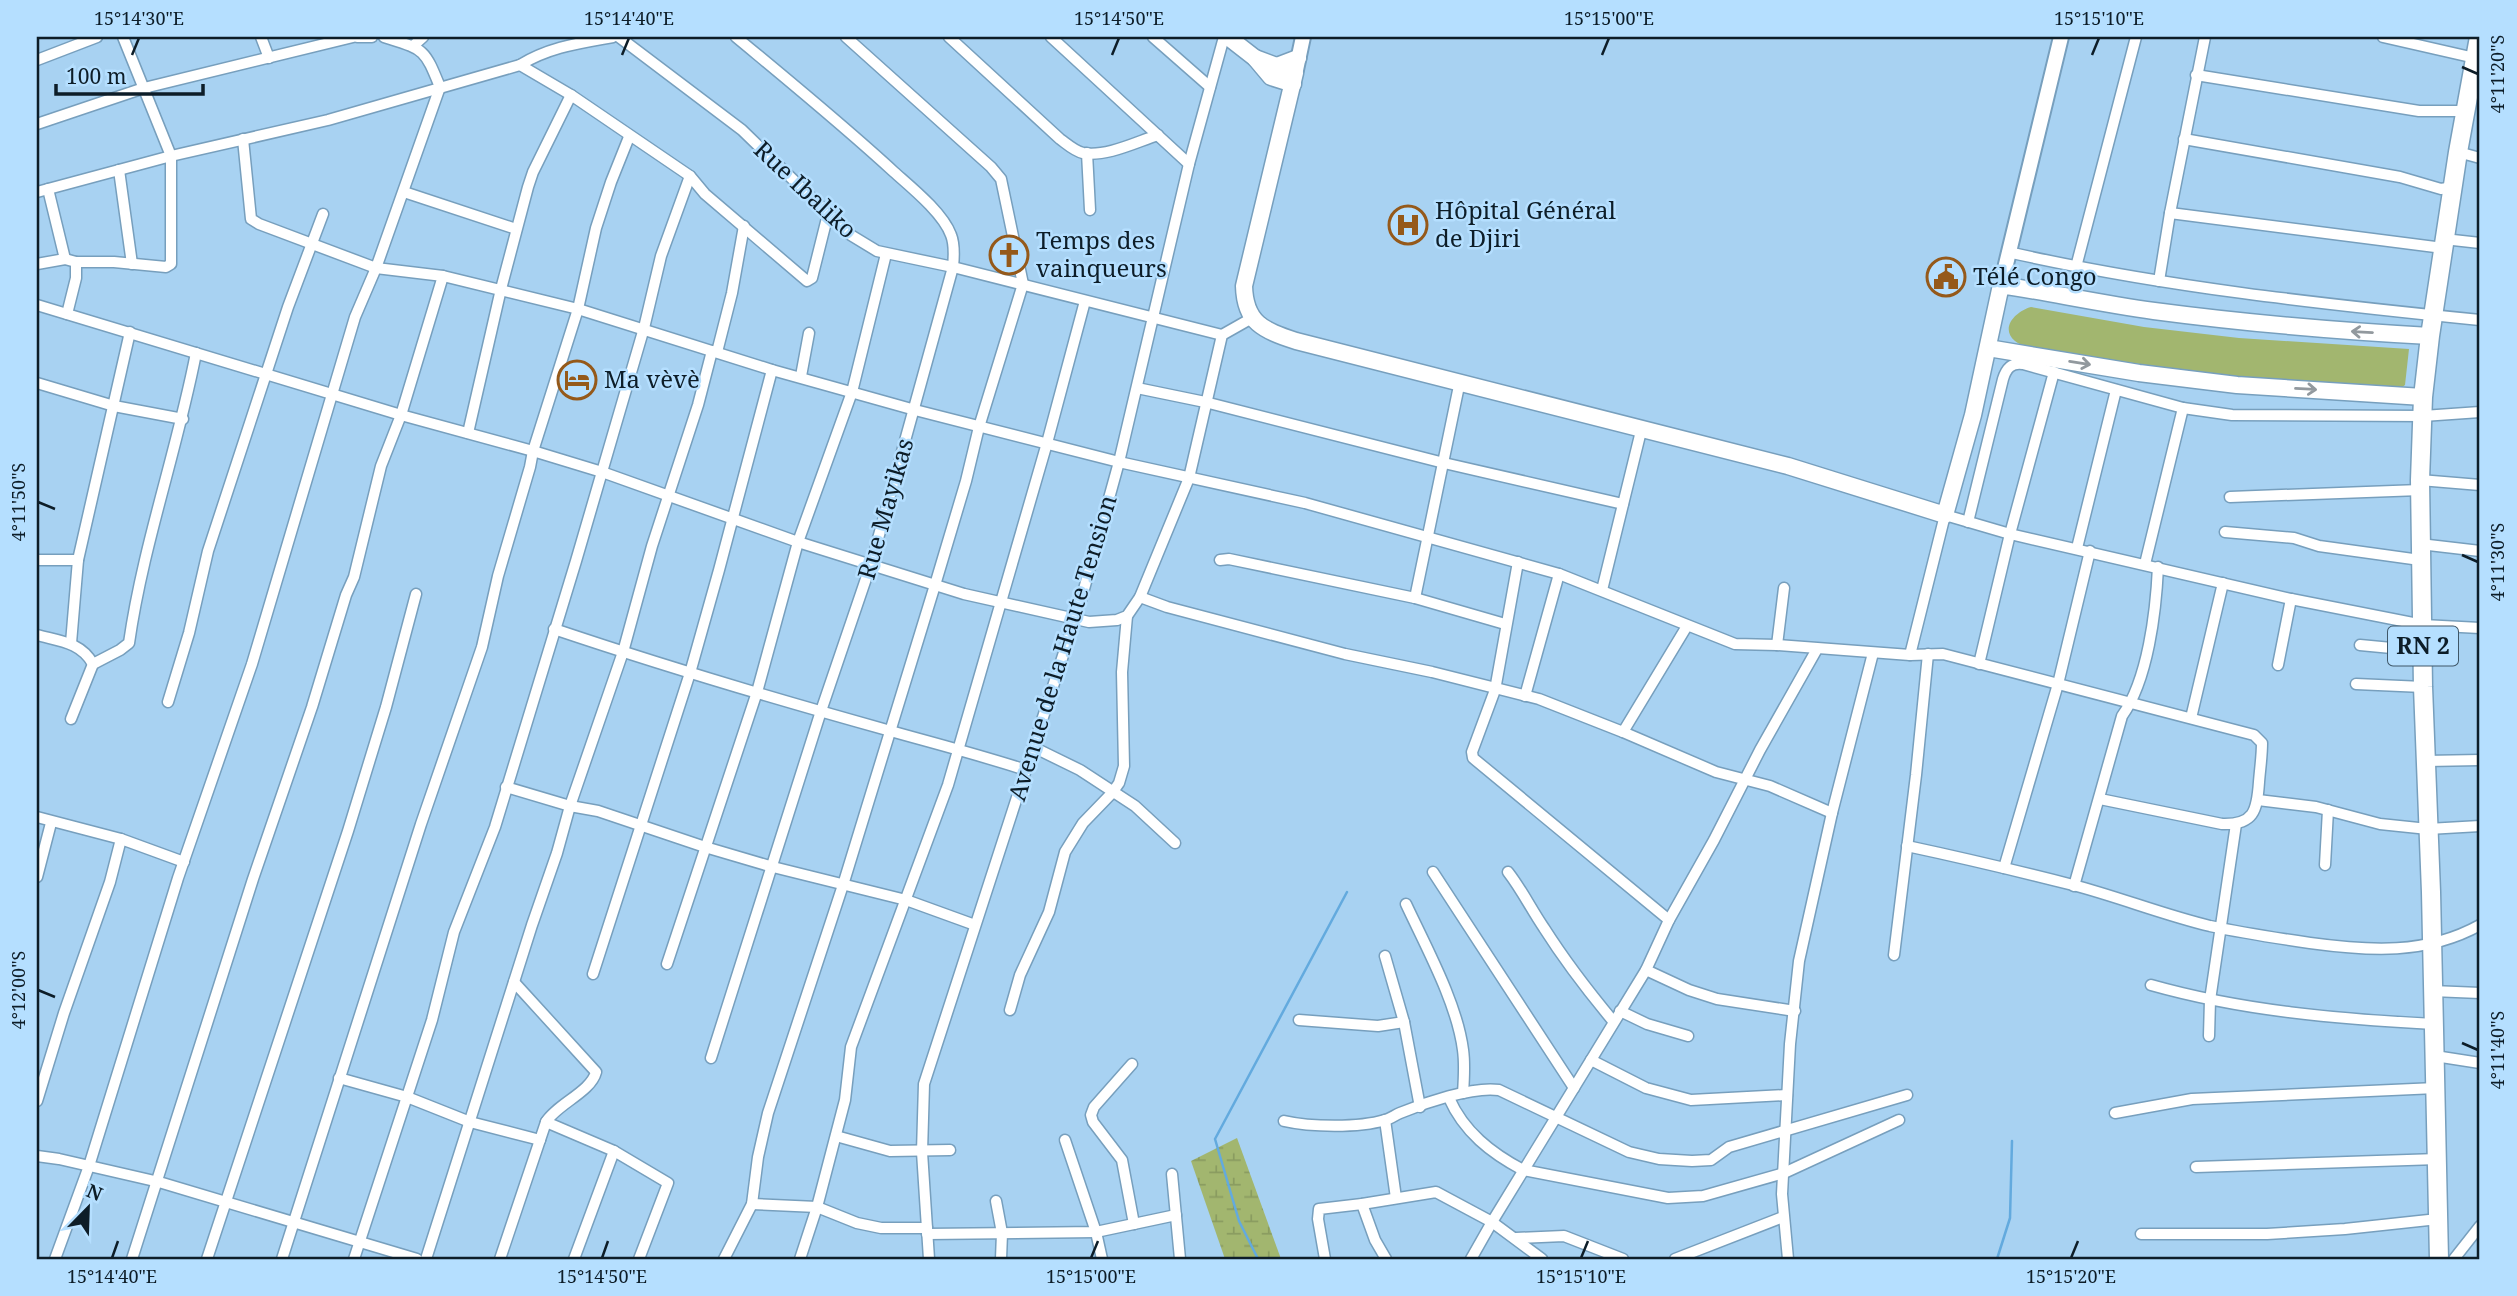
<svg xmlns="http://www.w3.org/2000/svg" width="2517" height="1296" viewBox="0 0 2517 1296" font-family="'Noto Serif',serif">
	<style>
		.green { fill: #a2b66f }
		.wetland { fill: url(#wetland-marsh) }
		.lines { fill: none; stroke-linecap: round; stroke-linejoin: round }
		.stream { stroke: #63aade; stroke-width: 2.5 }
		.street-casing { stroke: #779fbd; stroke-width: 13 }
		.secondary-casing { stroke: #779fbd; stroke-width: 18 }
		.primary-casing { stroke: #779fbd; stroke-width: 19 }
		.highway-casing { stroke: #779fbd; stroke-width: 21 }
		.street { stroke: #fff; stroke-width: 10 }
		.secondary { stroke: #fff; stroke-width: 14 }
		.primary { stroke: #fff; stroke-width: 16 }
		.highway { stroke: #fff; stroke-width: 18 }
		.oneway { stroke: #92999e }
		.ticks { fill: none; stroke: #0d1d28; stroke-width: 2.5 }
		.labels { text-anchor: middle; stroke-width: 5; stroke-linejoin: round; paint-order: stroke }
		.shield { fill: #b5dfff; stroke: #3f5768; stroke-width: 2 }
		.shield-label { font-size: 23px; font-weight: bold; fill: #0d1d28 }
		.street-label { font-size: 24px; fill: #0d1d28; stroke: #b5dfff }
		.poi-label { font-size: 24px; fill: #0d1d28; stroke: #b5dfff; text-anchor: start }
		.neatline { fill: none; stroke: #0d1d28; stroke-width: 2.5 }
		.ticks-label { font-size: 18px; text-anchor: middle; fill: #0d1d28 }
	</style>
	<defs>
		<pattern id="wetland-marsh" width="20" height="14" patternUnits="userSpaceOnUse" patternTransform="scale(1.75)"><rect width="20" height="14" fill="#a2b66f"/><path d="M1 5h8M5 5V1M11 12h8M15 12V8" fill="none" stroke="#8a9c60"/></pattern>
	</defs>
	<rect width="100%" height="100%" fill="#a8d2f2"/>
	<path class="green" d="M2031,307L2144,327L2239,338L2409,349L2405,385L2401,388L2242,379L2037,349C2030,347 2021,346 2015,341C1999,327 2017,311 2031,307Z"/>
	<polygon class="wetland" points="1237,1138 1281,1259 1225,1259 1191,1161"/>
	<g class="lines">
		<g class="stream">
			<polyline points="1258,1259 1239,1221 1215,1139 1347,892"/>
			<polyline points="1997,1259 2010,1218 2012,1141"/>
		</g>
		<defs>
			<g id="street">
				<polyline points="261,37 269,58"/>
				<polyline points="357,37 372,37"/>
				<polyline points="619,37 742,130 849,234 877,251 953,267 1222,335"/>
				<path d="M949,37L1060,139C1067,144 1074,151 1083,153C1107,157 1136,142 1158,135"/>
				<polyline points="1051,37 1189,164"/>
				<polyline points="1153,37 1210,87"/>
				<polyline points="2383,37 2475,58"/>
				<polyline points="413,46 423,37"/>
				<polyline points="37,60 97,37"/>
				<polyline points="520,65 571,95 690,176 705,194 807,281 812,278 828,214"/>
				<polyline points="2196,75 2419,111 2466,111"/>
				<polyline points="37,124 144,88 353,37"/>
				<path d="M243,139L251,219L259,224L376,268L443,276L578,309L772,370L915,410L1119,462L1305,503L1559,574L1735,644L1777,645L1910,655L1943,654L2254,735L2262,743C2262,756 2260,769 2259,782C2257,811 2254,825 2222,824L2100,799"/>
				<polyline points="2184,139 2400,177 2441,189 2453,187"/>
				<polyline points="2458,152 2480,158"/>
				<polyline points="1087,153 1090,210"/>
				<polyline points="119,170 132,264"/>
				<polyline points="48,189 65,259"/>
				<path d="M37,192L171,156L328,120L520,65C549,47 580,43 613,37"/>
				<polyline points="404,192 516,229"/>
				<polyline points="2170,213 2443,248"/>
				<polyline points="2444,239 2480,243"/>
				<path d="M2008,252C2163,287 2322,304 2480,320"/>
				<polyline points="37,264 65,259 76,262 114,262 166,267 171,264 171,156 123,37"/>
				<polyline points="2076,267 2136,37"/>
				<polyline points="2159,281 2170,213 2205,37"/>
				<polyline points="37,305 401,415 533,451 602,472 798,542 964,594 1089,622 1117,620 1127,616 1140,597 1189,478 1222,335 1252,318"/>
				<polyline points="67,314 76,278 76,262"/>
				<polyline points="717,352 732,293 744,226"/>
				<polyline points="801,376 809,333"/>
				<polyline points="37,383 114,406 183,419"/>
				<polyline points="1137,388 1205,402 1444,463 1623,504"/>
				<polyline points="468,433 501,289 528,187 533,172 571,95"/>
				<polyline points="2420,480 2480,485"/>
				<polyline points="2230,497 2420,490"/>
				<path d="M1968,522L2003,379C2006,369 2011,362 2023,364L2183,408L2232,415L2423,416L2480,412"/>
				<polyline points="2225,532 2294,538 2319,546 2420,560"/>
				<polyline points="2420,544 2480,551"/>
				<polyline points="2077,548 2116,390"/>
				<polyline points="37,560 78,560"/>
				<polyline points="1220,560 1229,559 1415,598 1505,624"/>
				<polyline points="1518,562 1495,690 1472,752 1473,758 1669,920"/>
				<polyline points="2145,564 2183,408"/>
				<polyline points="1602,590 1642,427"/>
				<polyline points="1140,597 1167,607 1345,654 1432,672 1539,699 1623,732 1716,772 1770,786 1832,813"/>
				<polyline points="1415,598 1460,381"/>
				<path d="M554,629C664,666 775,699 887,730C933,743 980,755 1026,770"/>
				<path d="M37,635C59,641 81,642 93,664L120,650L129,643C143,545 177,451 196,353"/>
				<polyline points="71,643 78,560 130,332"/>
				<polyline points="1777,645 1784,588"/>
				<polyline points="2360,645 2423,651"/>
				<polyline points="1910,655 1945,515 2010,534 2291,599 2423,625 2480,628"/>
				<polyline points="1979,664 2010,534 2054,372"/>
				<polyline points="2278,665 2291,599"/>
				<polyline points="2356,684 2423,687"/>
				<polyline points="1525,696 1559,574"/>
				<polyline points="168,702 189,633 208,551 288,307 323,214"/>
				<polyline points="2191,718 2223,583"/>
				<polyline points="71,719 93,664"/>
				<polyline points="1623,732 1687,626"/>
				<polyline points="1033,747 1080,770 1135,806 1175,843"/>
				<polyline points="2426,761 2480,760"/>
				<polyline points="506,787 570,806 598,811 705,847 773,867 906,900 975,925"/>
				<polyline points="2258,800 2316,807 2380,824 2428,829 2480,826"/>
				<polyline points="37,817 121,839 184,862"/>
				<path d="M1907,846C1963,858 2018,871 2073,885C2119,897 2164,915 2210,926C2243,933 2276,938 2310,943C2369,951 2426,955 2480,925"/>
				<polyline points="2325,865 2328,810"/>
				<polyline points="2004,868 2058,684 2090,551"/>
				<polyline points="1433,872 1574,1088"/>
				<path d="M1508,872C1522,890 1531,909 1544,928C1565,961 1588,991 1613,1021"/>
				<polyline points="37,877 51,823"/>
				<path d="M2074,886L2122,716C2148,680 2156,611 2158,567"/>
				<path d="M1406,904C1426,947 1457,1003 1463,1050C1465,1064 1464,1079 1463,1093"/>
				<polyline points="1894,955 1916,775 1928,654"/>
				<polyline points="1385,956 1404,1022 1420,1107"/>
				<polyline points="667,964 757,692 798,542 852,392 886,254"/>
				<polyline points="1646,970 1689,990 1717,999 1795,1011"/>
				<polyline points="593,974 690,673 719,570 772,370"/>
				<path d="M2151,985C2243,1011 2338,1019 2434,1024"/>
				<polyline points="2432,991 2480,993"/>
				<polyline points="1010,1010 1020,975 1049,912 1065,852 1083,823 1112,793 1119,783 1124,766 1122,672 1127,616"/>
				<polyline points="1620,1011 1647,1024 1688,1036"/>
				<polyline points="1299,1020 1378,1026 1404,1022"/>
				<polyline points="2209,1036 2210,1000 2236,824"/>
				<polyline points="2435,1056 2480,1063"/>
				<path d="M711,1058L821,711L871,564L953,267C954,257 955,245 951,235C943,213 912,188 894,172C843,125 789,81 736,37"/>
				<polyline points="1591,1060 1646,1088 1691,1100 1787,1095"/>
				<polyline points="1132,1064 1094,1107 1091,1115 1093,1122 1122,1160 1134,1224"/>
				<polyline points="339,1078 407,1097 470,1122 540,1140"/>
				<path d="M1449,1098C1464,1132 1491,1153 1523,1170L1668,1198L1703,1196L1784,1173L1899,1120"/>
				<polyline points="37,1101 64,1013 110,882 121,839"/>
				<polyline points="2115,1113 2192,1099 2436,1088"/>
				<polyline points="1385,1120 1396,1198"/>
				<path d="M1284,1121C1310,1127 1359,1128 1385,1120C1390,1119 1395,1115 1400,1113C1424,1103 1473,1086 1499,1090L1629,1152L1659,1159L1692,1161L1711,1160L1729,1147L1907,1095"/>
				<polyline points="546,1122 614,1151 668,1183 639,1259"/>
				<polyline points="836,1136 890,1151 950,1150"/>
				<polyline points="1065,1140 1096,1232 1102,1259"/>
				<polyline points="37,1156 59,1159 159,1182 417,1259"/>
				<polyline points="2196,1167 2438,1159"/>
				<polyline points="1172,1174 1180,1259"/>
				<polyline points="996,1201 1002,1233 1001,1259"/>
				<polyline points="752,1204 817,1207 857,1223 881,1228 927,1228"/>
				<polyline points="1362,1204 1375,1240 1386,1259"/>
				<polyline points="927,1234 1096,1232 1176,1215"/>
				<polyline points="2141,1234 2267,1234 2345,1229 2438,1219"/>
				<polyline points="1516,1238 1564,1236 1623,1259"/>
				<path d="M55,1259L89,1166L178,878L252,664L355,317L376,268L440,87C424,48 425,50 384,37"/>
				<polyline points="132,1259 253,879 312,707 346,595 354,577 381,466 401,415 443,276"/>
				<polyline points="207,1259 348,831 386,707 416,594"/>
				<polyline points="282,1259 421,824 482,647 498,576 530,467 533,451 578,309 596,228 611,182 629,137"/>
				<polyline points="354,1259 432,1020 454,932 495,827 576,561 644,328 661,256 690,176"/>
				<polyline points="426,1259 532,925 557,853 570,806 623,652 652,546 698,405 712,351"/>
				<path d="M500,1259L546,1122C557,1104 591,1092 596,1072L514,982"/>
				<polyline points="574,1259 614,1151"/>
				<polyline points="724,1259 752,1204 758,1157 768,1113 843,885 935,585 966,481 979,427 1023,284 1001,179 991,167 846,37"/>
				<polyline points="800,1259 817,1207 845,1100 851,1047 948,785 1047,443 1085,301"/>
				<polyline points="929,1259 922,1152 924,1084 1081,600 1119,462 1189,164 1224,37"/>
				<polyline points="1325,1259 1318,1219 1319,1209 1362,1204 1436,1192 1492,1222 1542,1259"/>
				<polyline points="1471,1259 1492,1222 1646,970 1669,920 1714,840 1760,750 1817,649"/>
				<polyline points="1675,1259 1783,1217"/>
				<polyline points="1788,1259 1782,1194 1790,1044 1799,961 1832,813 1873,653"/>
				<polyline points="2454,1259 2480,1226"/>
			</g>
			<g id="secondary">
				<polyline points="1296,70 1303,37"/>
				<polyline points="2001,285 2061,37"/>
			</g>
			<g id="primary">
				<polyline points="1228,37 1255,58 1271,77 1293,84"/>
				<path d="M1255,58L1295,73L1244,286C1245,323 1263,330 1296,341L1788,466L1945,515L1973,415L2001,285C2052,293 2103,304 2154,311C2245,323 2337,331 2430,336"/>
				<polyline points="1277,66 1298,58"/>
				<polyline points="1988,348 2139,373 2237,385 2423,397"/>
			</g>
			<polyline id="highway" points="2439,1259 2431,892 2423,687 2420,480 2423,397 2430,336 2458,152 2479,37"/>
		</defs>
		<use href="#street" class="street-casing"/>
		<use href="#secondary" class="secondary-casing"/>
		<use href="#primary" class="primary-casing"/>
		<use href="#highway" class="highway-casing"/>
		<use href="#street" class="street"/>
		<use href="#secondary" class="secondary"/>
		<use href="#primary" class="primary"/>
		<use href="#highway" class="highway"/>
	</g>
	<defs><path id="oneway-shaft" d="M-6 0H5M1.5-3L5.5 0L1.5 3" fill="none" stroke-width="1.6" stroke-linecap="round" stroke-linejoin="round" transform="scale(1.75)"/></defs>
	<g class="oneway">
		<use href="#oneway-shaft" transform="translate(2362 332) rotate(-177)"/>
		<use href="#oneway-shaft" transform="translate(2080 363) rotate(9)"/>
		<use href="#oneway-shaft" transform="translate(2306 389) rotate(3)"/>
	</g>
	<path class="ticks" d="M132,55L139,38M622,55L629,38M1112,55L1119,38M1602,55L1609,38M2092,55L2099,38M2462,67L2478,74M38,502L55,509M2462,555L2478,562M38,990L55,997M2462,1043L2478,1050M112,1258L118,1241M602,1258L608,1241M1091,1258L1098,1241M1581,1258L1588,1241M2071,1258L2078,1241"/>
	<defs>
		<symbol id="hospital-ring" viewBox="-11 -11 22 22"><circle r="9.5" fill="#b5dfff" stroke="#95591a" stroke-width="1.5"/><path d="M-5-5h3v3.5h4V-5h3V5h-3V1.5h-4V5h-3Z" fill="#95591a"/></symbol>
		<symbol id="church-ring" viewBox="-11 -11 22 22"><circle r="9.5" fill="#b5dfff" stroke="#95591a" stroke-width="1.5"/><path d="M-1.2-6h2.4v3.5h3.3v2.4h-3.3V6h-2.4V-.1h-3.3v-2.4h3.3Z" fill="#95591a"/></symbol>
		<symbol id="civic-ring" viewBox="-11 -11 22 22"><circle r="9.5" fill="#b5dfff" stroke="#95591a" stroke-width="1.5"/><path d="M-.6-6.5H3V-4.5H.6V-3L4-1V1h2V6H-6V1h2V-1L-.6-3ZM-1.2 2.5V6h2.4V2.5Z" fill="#95591a"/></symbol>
		<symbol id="hotel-ring" viewBox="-11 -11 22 22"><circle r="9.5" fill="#b5dfff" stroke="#95591a" stroke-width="1.5"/><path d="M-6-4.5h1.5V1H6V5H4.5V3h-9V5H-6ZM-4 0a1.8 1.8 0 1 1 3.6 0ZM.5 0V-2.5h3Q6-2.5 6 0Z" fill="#95591a"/></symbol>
	</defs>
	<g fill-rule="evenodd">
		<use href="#hospital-ring" x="1386" y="203" width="44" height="44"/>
		<use href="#church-ring" x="987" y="233" width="44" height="44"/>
		<use href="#civic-ring" x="1924" y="255" width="44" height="44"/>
		<use href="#hotel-ring" x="555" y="358" width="44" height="44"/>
	</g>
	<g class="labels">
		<rect class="shield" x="2388" y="626.5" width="70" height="39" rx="5"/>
		<g class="shield-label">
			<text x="2423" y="654">RN 2</text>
		</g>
		<g class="street-label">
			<text transform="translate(805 190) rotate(43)" y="8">Rue Ibaliko</text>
			<text transform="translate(886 509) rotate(-74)" y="8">Rue Mayikas</text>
			<text transform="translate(1063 648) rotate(-73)" y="8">Avenue de la Haute Tension</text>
		</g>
		<g class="poi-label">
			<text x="1435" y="219">Hôpital Général<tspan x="1435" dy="28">de Djiri</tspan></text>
			<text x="1036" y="249">Temps des<tspan x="1036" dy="28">vainqueurs</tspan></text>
			<text x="1973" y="285">Télé Congo</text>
			<text x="604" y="388">Ma vèvè</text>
		</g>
	</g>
	<rect width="2517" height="1296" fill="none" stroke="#b5dfff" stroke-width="77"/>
	<g transform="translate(88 1208) rotate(23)" stroke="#b5dfff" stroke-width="5" paint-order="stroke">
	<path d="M0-5L12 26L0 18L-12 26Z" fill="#0d1d28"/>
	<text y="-10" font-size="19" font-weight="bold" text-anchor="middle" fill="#0d1d28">N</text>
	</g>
	<path d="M56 84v10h147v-10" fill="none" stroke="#0d1d28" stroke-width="3.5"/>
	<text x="66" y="84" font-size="21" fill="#0d1d28" stroke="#b5dfff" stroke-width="5" paint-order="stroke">100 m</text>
	<rect x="38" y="38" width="2440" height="1220" class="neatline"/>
	<g class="ticks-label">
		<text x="139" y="25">15°14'30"E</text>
		<text x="629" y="25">15°14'40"E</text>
		<text x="1119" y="25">15°14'50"E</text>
		<text x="1609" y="25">15°15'00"E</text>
		<text x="2099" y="25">15°15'10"E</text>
		<text transform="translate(2498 74) rotate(-90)" y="6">4°11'20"S</text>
		<text transform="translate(19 502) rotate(-90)" y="6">4°11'50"S</text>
		<text transform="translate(2498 562) rotate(-90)" y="6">4°11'30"S</text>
		<text transform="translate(19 990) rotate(-90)" y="6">4°12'00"S</text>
		<text transform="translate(2498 1050) rotate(-90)" y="6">4°11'40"S</text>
		<text x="112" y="1283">15°14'40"E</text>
		<text x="602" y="1283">15°14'50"E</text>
		<text x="1091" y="1283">15°15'00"E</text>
		<text x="1581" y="1283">15°15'10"E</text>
		<text x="2071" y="1283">15°15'20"E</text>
	</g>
</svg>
